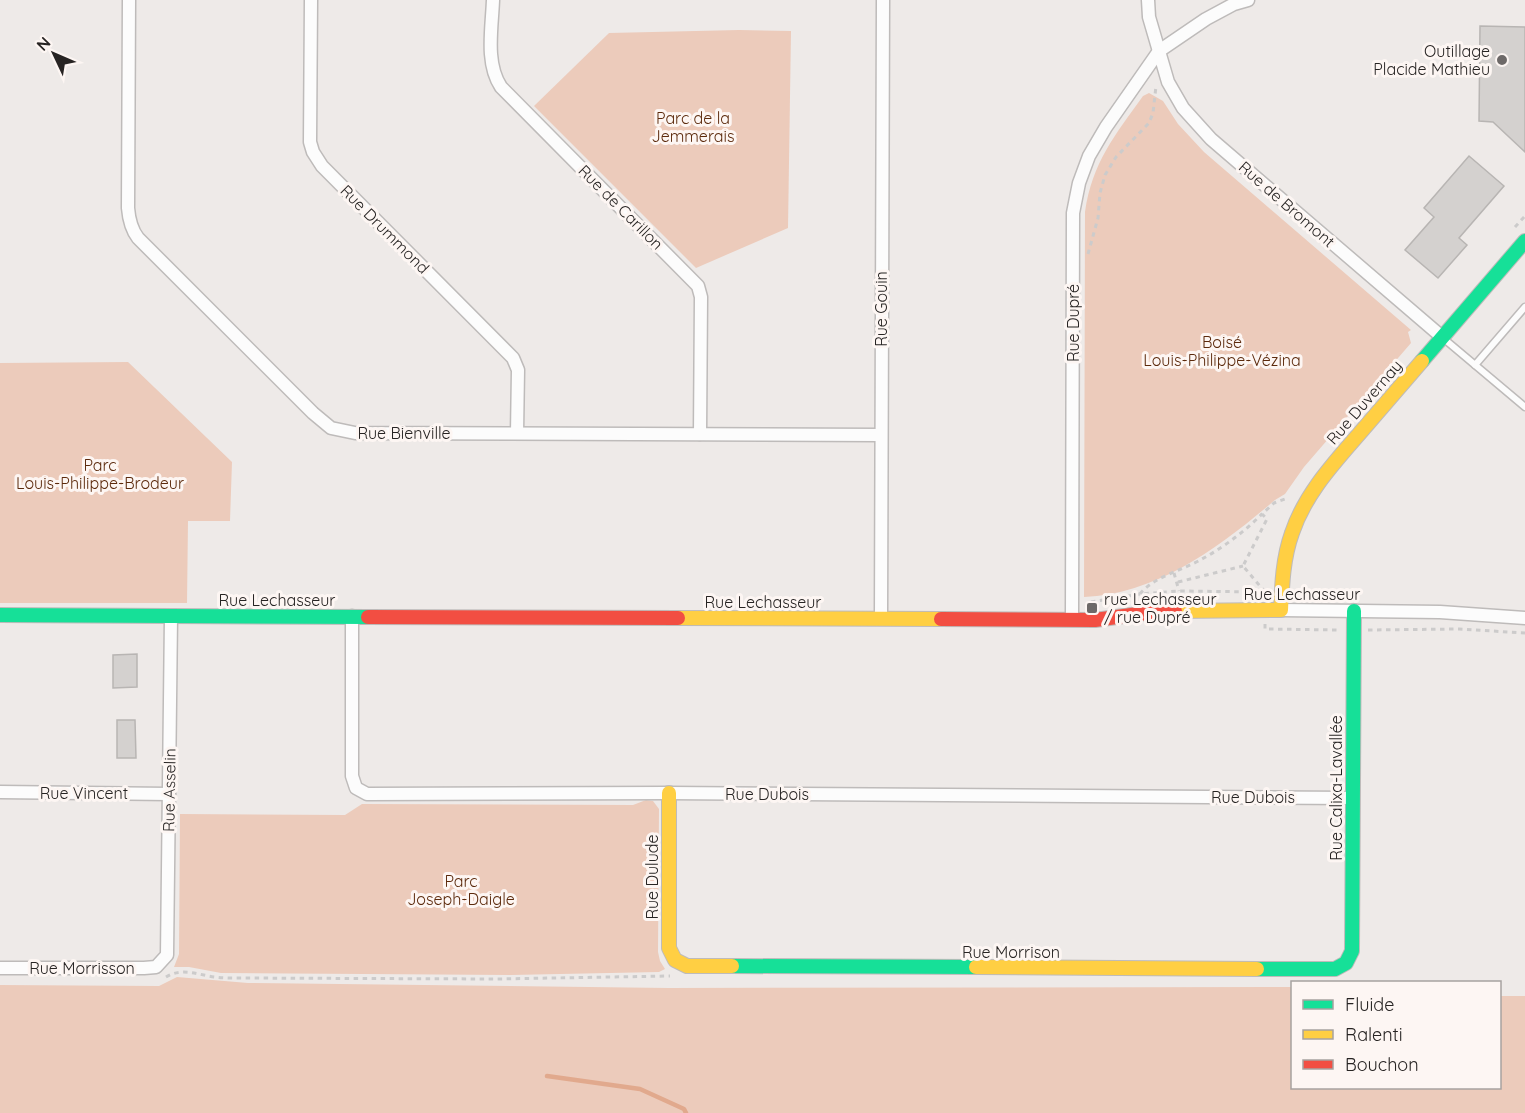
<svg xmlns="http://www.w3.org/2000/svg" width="1525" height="1113" viewBox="0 0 1525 1113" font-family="Quicksand,sans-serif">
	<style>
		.green { fill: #eccbbb }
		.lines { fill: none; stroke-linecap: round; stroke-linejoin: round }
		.stream { stroke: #e1a98d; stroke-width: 4.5 }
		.building { fill: #d4d1cf; stroke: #b8b5b3; stroke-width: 1.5 }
		.lane-casing { stroke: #bebbba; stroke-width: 9 }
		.street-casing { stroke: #bebbba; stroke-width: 15 }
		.fast-casing { stroke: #bebbba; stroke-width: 16 }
		.slow-casing { stroke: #bebbba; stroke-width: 16 }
		.jam-casing { stroke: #bebbba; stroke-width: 16 }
		.path { stroke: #cccbcb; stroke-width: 3; stroke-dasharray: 4.5 4.5; stroke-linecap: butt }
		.lane { stroke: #fcfcfc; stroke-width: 6 }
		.street { stroke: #fcfcfc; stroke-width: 12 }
		.fast { stroke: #16e098; stroke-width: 14 }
		.slow { stroke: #ffcf43; stroke-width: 14 }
		.jam { stroke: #f24e42; stroke-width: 14 }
		.poi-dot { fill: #6d6968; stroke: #fdf6f3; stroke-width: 2 }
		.labels { text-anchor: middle; stroke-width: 6; stroke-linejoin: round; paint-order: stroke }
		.poi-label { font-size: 16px; fill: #272423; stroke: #fdf6f3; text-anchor: end }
		.park-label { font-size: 16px; fill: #5c2a0c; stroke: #fdf6f3 }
		.street-label { font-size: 16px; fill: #272423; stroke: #fdf6f3 }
	</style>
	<rect width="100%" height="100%" fill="#eeeae8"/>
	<g class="green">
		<polygon points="739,30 791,31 788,228 696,268 534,106 609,33"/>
		<path d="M1149,93L1163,101L1178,124L1204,152L1411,330L1408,332L1411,343L1304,467L1285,494L1275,500C1221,546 1158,594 1084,597L1085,212C1092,163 1115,135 1143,96Z"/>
		<polygon points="128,362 232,462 230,521 188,521 187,603 0,603 0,363"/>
		<polygon points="646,800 653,801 659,809 658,952 660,961 665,969 659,972 511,975 221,973 189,967 174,967 179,954 180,814 345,815 362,804 633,805"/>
		<polygon points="177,977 248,983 669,988 1292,987 1292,1088 1500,1088 1500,996 1525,996 1525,1113 0,1113 0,985 159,986"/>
	</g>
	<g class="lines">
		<polyline class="stream" points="547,1076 640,1089 684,1109 686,1113"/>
	</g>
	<g class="building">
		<polygon points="1480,26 1525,27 1525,152 1493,122 1479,121"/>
		<polygon points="1469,156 1504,186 1459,238 1467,245 1438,278 1405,250 1434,217 1424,208"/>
		<polygon points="137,654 137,687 113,688 113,655"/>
		<polygon points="117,720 135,720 136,758 117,758"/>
	</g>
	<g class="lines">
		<defs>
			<g id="lane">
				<polyline points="1443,338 1525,407"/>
				<polyline points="1475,365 1525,307"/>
			</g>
			<g id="street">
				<path d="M129,0L128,208C129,220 131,229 138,238L313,413L331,428L355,433L881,435"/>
				<polyline points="311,0 310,142 313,152 322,166 513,358 518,370 517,433"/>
				<path d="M493,0C492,28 485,63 501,87L698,286L701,297L700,434"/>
				<polyline points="1148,0 1149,17 1168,82 1183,108 1211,139 1442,337"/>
				<polyline points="1281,610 1440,612 1525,618"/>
				<polyline points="352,616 352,776 356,788 367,794 669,793 1352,798"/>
				<polyline points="881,618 883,0"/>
				<polyline points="1072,619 1073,213 1079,183 1089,156 1106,127 1159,51 1206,19 1234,4 1248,0"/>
				<polyline points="0,792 169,794"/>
				<polyline points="0,968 144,968 156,967 167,955 171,617"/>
			</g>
			<g id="fast">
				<polyline points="1422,361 1525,241"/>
				<polyline points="0,615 368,617"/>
				<polyline points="732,966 976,967"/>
				<polyline points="1257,969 1335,969 1346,963 1352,951 1354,611"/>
			</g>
			<g id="slow">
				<path d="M1175,611L1281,610C1282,584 1283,558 1292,533C1305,494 1333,464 1359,434C1380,410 1401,385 1422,361"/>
				<polyline points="678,618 941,619"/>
				<polyline points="669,793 669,948 675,960 687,966 732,966"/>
				<polyline points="976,967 1257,969"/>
			</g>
			<g id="jam">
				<polyline points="368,617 678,618"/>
				<polyline points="941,619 1095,620 1160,611 1175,611"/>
			</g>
		</defs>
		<use href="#lane" class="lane-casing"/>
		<use href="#street" class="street-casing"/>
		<use href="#fast" class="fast-casing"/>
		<use href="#slow" class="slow-casing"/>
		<use href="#jam" class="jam-casing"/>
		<g class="path">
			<polyline points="1515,227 1525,216"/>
			<polyline points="1088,254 1098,218 1100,193 1105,175 1116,157 1149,123 1153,113 1156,86"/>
			<polyline points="1174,573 1179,591"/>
			<polyline points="1178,582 1243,566"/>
			<polyline points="1265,592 1243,566 1267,519 1262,514 1274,503 1288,498"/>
			<path d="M1140,594C1153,577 1183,570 1202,559C1224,547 1244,532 1262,514"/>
			<polyline points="1091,602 1140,594 1179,591 1265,592 1265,593"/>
			<polyline points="1265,624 1265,629 1337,630"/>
			<polyline points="1368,630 1459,629 1525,633"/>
			<path d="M166,977C182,967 198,975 215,977C222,978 229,978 236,978L495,979L670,976"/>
		</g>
		<use href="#lane" class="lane"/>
		<use href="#street" class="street"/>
		<use href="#fast" class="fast"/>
		<use href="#slow" class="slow"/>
		<use href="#jam" class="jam"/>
	</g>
	<g class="poi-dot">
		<circle cx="1502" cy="60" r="6"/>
		<rect x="1086" y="602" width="12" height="12" rx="3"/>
	</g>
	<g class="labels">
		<g class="poi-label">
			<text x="1490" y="57">Outillage<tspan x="1490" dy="18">Placide Mathieu</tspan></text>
			<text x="1104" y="605" text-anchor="start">rue Lechasseur<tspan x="1104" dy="18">/ rue Dupré</tspan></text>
		</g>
		<g class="park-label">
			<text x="693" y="124">Parc de la<tspan x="693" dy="18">Jemmerais</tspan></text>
			<text x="1222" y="348">Boisé<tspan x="1222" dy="18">Louis-Philippe-Vézina</tspan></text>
			<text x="100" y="471">Parc<tspan x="100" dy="18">Louis-Philippe-Brodeur</tspan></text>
			<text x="461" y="887">Parc<tspan x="461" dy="18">Joseph-Daigle</tspan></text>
		</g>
		<g class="street-label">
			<text transform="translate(1287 204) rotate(41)" y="6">Rue de Bromont</text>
			<text transform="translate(621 207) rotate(45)" y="6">Rue de Carillon</text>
			<text transform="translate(385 229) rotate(45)" y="6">Rue Drummond</text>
			<text transform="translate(881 309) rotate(-90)" y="6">Rue Gouin</text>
			<text transform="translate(1073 323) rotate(-90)" y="6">Rue Dupré</text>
			<text transform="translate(1364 402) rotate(-49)" y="6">Rue Duvernay</text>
			<text x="404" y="439">Rue Bienville</text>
			<text x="1302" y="600">Rue Lechasseur</text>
			<text x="277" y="606">Rue Lechasseur</text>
			<text x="763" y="608">Rue Lechasseur</text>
			<text transform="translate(1336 788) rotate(-90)" y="6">Rue Calixa-Lavallée</text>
			<text transform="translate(169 790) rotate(-89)" y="6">Rue Asselin</text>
			<text x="84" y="799">Rue Vincent</text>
			<text x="767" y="800">Rue Dubois</text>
			<text x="1253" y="803">Rue Dubois</text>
			<text transform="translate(652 877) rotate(-90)" y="6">Rue Dulude</text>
			<text x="1011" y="958">Rue Morrison</text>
			<text x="82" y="974">Rue Morrisson</text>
		</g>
	</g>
	<rect x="1291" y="981" width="210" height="108" fill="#fdf6f3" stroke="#a7a2a0" stroke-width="1.5"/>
	<rect x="1303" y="1000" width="30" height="9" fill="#16e098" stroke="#a7a2a0" stroke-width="1.5"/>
	<text x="1345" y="1011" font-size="18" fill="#272423">Fluide</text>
	<rect x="1303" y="1030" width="30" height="9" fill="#ffcf43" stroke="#a7a2a0" stroke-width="1.5"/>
	<text x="1345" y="1041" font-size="18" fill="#272423">Ralenti</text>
	<rect x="1303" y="1060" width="30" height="9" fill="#f24e42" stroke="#a7a2a0" stroke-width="1.5"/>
	<text x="1345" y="1071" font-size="18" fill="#272423">Bouchon</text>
	<g transform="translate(54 54) rotate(314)" stroke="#fdf6f3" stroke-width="4.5" paint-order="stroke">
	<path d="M0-4.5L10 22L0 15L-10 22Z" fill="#272423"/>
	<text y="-9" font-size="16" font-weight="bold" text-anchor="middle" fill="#272423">N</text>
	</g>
</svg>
